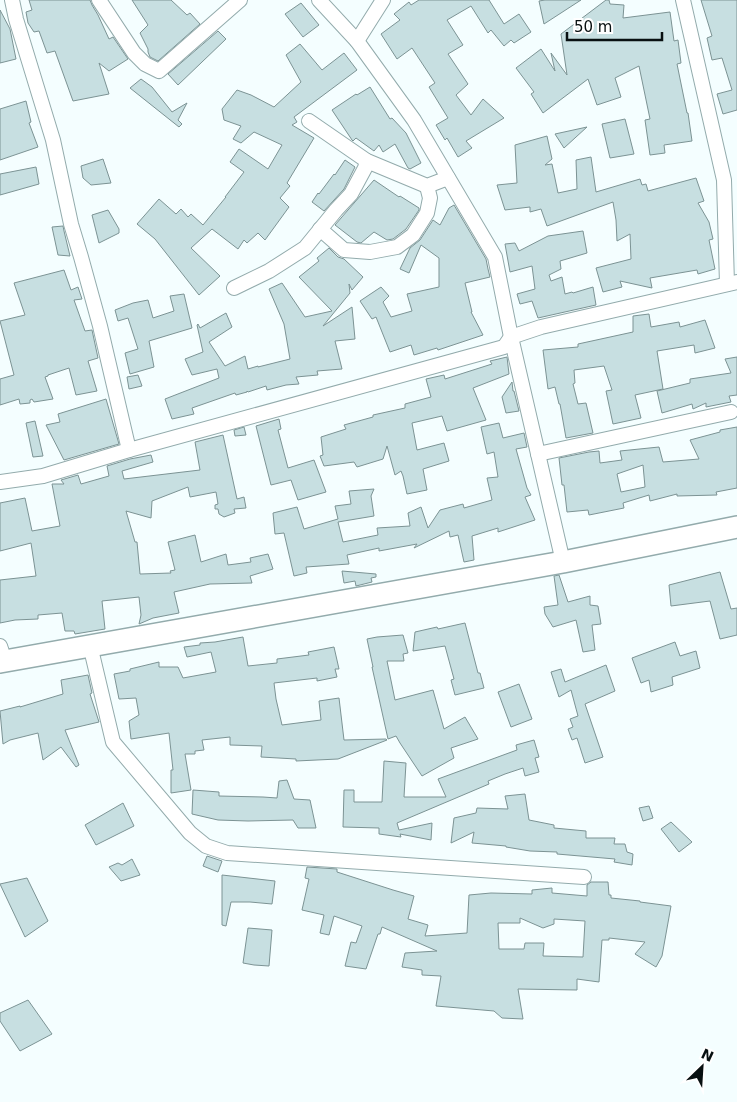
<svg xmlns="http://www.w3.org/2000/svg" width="737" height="1102" viewBox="0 0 737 1102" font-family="'DejaVu Sans',sans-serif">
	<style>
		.building { fill: #c7dfe1; stroke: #7c9394; fill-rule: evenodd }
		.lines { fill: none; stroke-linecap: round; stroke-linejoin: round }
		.minor-casing { stroke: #93abac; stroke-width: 16 }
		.primary-casing { stroke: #93abac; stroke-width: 24 }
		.minor { stroke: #fff; stroke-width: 14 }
		.primary { stroke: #fff; stroke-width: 21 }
	</style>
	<rect width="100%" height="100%" fill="#f4feff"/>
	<g class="building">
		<polygon points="29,0 90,0 92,5 98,15 109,39 113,37 128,59 109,71 99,63 109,94 73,101 55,51 47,53 39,31 34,32 28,23 26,12 32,10"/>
		<polygon points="132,0 171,0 187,15 190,13 200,24 158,61 150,57 148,52 148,49 140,33 148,25"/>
		<polygon points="419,0 489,0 504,24 519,14 531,32 514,43 511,40 504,46 491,30 488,33 471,6 447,20 463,45 448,54 468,84 456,95 471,115 483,99 504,118 466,141 472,148 458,157 447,138 445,140 436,125 448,118 429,87 435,83 412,48 397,59 381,34 400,20 394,14 409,2 411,5"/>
		<polygon points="545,0 581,0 544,24 539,1"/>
		<polygon points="606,0 609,0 610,4 624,5 623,18 670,12 674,41 678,40 681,63 677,64 687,113 688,113 692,141 664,145 665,153 650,155 645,120 650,119 639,66 615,78 621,97 597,105 588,79 543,113 531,94 534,92 516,68 541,49 555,71 551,53 567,75 561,34"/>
		<polygon points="701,0 737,0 737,110 723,114 717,94 732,90 722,58 712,60 707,38 712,36"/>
		<polygon points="301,3 319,25 303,37 285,14"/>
		<polygon points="0,10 10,29 16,59 0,63"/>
		<polygon points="218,31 226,39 178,85 168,74"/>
		<polygon points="300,44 322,70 344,53 357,70 294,117 297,122 292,125 314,138 287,183 290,186 280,198 289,207 265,240 258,233 247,243 244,240 238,249 212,229 191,248 220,276 199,295 155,239 137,224 159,199 176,214 181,209 188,217 191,214 203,225 226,197 225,197 244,172 230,162 239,149 268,169 282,145 254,132 241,143 233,139 241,126 224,120 222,109 237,90 251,95 274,107 301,82 286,55"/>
		<polygon points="141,79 152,87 172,112 187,103 178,120 182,124 179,127 130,88"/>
		<polygon points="370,87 390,119 392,118 406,133 421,163 410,169 408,168 395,144 383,152 379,145 374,151 356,138 353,141 352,140 332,110 356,94 357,95"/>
		<polygon points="26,101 31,122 29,123 38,147 0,160 0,109"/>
		<polygon points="625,119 634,154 610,158 602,124"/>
		<polygon points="587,127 564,148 555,134"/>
		<polygon points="547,136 552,159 545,165 552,164 558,193 577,189 576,160 591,157 596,192 640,179 642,185 646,184 648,191 696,178 704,201 698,203 709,222 713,239 709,240 715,269 698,274 697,270 650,278 652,288 620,281 622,287 603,292 596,268 631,259 630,234 617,241 616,220 613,202 547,226 541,209 530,212 530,207 505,210 497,185 517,183 515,145"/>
		<polygon points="103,159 111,183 91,185 83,178 81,166"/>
		<polygon points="345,160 355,167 344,189 324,211 312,202 318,193 319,194 334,174 335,175"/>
		<polygon points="36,167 39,184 0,195 0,174"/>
		<polygon points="374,180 399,197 400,196 419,208 419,210 406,229 393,239 387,240 374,232 361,243 357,242 335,225"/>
		<polygon points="454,205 486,259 488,269 490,277 465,283 472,312 471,312 483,335 438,350 437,348 414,355 411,345 390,352 376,317 372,319 360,301 381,287 389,296 383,302 391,317 412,311 407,294 439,287 439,258 421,245 409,273 400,269 410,248 420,240 433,220 440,225 449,208"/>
		<polygon points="108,210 119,229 119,233 99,243 92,215"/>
		<polygon points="63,226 64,231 70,256 58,255 52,227"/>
		<polygon points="583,231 587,253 560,261 561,269 549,275 551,281 562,277 565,294 572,292 573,293 593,287 596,305 538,318 532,301 520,304 517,294 535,289 532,266 510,272 505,244 515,243 519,251 548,236"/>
		<polygon points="329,248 338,257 344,259 363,277 352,290 349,284 350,293 323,326 352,307 355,339 335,341 342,369 317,371 318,375 296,377 299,384 286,385 267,390 266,386 248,392 247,391 247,392 236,395 235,393 192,408 194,414 172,419 165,399 219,378 217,369 192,375 185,359 203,352 197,325 198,324 200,328 226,313 232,327 209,342 225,366 245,356 248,369 258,366 258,367 290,359 284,324 269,289 282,283 305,317 332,311 299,277 319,261 317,258"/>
		<polygon points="64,270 71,290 78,287 82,299 74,300 85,331 92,330 98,358 88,361 97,391 76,395 69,368 48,375 48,376 45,377 53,399 34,402 32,399 30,400 30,403 20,404 19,399 0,405 0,379 14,375 0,321 25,315 14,283"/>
		<polygon points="184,294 192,328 149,341 154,367 130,374 125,353 138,349 128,318 118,321 115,310 133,303 148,300 153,318 174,311 170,296"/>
		<polygon points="649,314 651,327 679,322 680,327 705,320 715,348 695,353 694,345 657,351 663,389 635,395 641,418 613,424 606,391 612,390 604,366 574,370 575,383 573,384 578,404 586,403 593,433 566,438 560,404 559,404 555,387 548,389 543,350 578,347 578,344 633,332 633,316"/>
		<polygon points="507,357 509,374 473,388 486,420 447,431 442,416 412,423 417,450 444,443 449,461 423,469 427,490 407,494 403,476 401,471 395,475 387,446 383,459 357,467 354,462 324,466 320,456 323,455 321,437 346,429 344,425 373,417 373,415 405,408 405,404 431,397 426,379 444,375 445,379 492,364 490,361"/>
		<polygon points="737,357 737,395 729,396 731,402 706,407 706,403 693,409 692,404 662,413 657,391 690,383 690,379 731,373 725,359"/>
		<polygon points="138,375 142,386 129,389 127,377"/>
		<polygon points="512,382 513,391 514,391 519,411 506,413 502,397"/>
		<polygon points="106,399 119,444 64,460 46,425 60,422 58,414"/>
		<polygon points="279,419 281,429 278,430 288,468 314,460 326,492 298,500 291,480 271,485 256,426"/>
		<polygon points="35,421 43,456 33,457 26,423"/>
		<polygon points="499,423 503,438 524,433 527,447 516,449 527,488 531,495 525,497 535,520 498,532 498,528 472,536 474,560 464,562 458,535 450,537 449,531 414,548 417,544 379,551 379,548 347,555 349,564 306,567 307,573 294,576 284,533 275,534 273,513 297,507 304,529 338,519 335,506 351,504 349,491 374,489 371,496 374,516 338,522 343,542 378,535 377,528 410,526 408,513 421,507 428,528 440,510 463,504 464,508 492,500 487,478 498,477 494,452 487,454 481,427"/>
		<polygon points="244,427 246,435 235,436 234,430"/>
		<path d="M737,427V488L716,492L717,495L677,496V494L650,501L649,495L623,503L624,508L589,515L588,510L567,512L564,485H562L559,458L589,452L599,451L600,463L622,460L620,451L659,447L663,462L699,459L690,440L720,432V430ZM643,465L645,487L621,492L617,474Z"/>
		<polygon points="223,435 237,499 244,497 246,508 234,509 235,513 224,517 219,514 218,509 215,509 215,505 218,504 216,492 190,497 188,487 152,501 151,518 126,511 135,542 137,542 140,574 171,573 170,571 175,570 168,542 195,535 201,562 226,554 228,565 251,562 250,558 268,554 273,569 250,576 252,583 210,584 174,592 179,613 153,618 139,624 141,615 139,597 102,601 105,629 75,634 74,631 65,631 62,613 38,615 38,619 15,620 0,623 0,580 36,576 31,543 0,551 0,503 25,498 32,531 60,526 52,484 64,484 61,480 78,475 81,484 109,476 107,466 130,459 151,455 153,462 122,471 124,479 200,470 195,442"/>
		<polygon points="342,571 376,574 376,577 371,578 372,582 356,586 355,581 344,583"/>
		<polygon points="720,572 731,609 737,608 737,635 720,639 710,601 671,606 669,585"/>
		<polygon points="559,575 568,602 590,596 590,605 598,606 601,624 592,625 595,650 583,652 576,620 553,627 545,614 544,607 558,605 554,576"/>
		<polygon points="465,623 478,673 480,673 484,688 455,695 451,680 454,679 445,646 413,651 415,632 437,627 438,629"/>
		<polygon points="403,635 408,653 403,654 404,661 387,661 395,700 433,690 444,729 465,717 478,739 451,748 454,758 422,776 400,743 396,736 388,739 372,667 373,667 367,639 377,637"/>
		<polygon points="243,637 248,666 277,663 277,659 309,655 308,652 334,647 339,669 335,669 337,677 317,681 317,678 274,683 276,699 282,725 321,720 319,701 339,698 344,740 386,739 387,740 338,759 296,761 296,759 261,757 262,746 230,745 230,737 202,740 204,750 195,751 195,754 185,754 191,790 171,793 171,770 173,770 169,733 131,739 129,721 139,715 136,698 119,699 114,674 130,671 130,669 159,662 159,667 178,667 183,678 216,672 211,652 187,657 184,647 200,645 200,643 215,642"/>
		<polygon points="675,642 680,656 696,651 700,668 672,677 673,685 651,692 649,680 641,683 632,658"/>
		<polygon points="606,665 615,691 585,704 603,757 585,763 577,738 572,740 568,729 573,727 570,719 578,716 571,690 559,697 551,672 561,669 565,682"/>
		<polygon points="88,675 92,693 90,694 99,722 65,730 79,765 76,767 61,747 43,760 38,733 10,740 3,744 0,711 20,706 20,707 63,694 61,680"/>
		<polygon points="519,684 532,719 511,727 498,692"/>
		<polygon points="534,740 539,757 535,758 539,772 525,776 523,768 505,774 488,781 489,784 397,823 399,830 432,823 431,840 400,834 401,837 379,834 379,828 343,827 344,790 354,790 354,802 382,802 384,761 406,763 404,797 446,797 438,779 517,750 516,745"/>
		<polygon points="287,780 294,799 310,800 316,828 298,828 293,820 248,821 218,820 192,814 193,790 219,792 219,796 263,797 277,798 279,781"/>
		<polygon points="525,794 529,820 554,825 554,828 586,831 586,838 615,838 614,844 625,844 627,852 633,854 632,865 614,862 615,859 557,854 557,852 530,851 506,847 506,846 472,843 474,832 451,843 454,818 476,813 477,808 508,809 505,796"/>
		<polygon points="123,803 134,826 96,845 85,825"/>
		<polygon points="649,806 653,818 643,821 639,808"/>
		<polygon points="671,822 692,842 679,852 661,829"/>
		<polygon points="207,856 222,861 218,872 203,866"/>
		<polygon points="132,859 140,875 121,881 109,867 118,863 122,865"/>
		<path d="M307,867L337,869V872L393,890L414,896L408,919L428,925L425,936L467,933L469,895L491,893L532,894V890L552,888V893L587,896V885L591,882H608L609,895H611V898L640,901V902L671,906L662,956L656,967L635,954L645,942L609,938V940H602L599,982L577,979V990L518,989L523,1019L502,1018L494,1011L436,1006L441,976L422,975V970L402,967L405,953L437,951L382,927L380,934H378L366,969L345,966L351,942L356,943L362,926L334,916L329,935L320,933L324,915L302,910L309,879L305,878ZM520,918L543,928L554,924V919L585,921L583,957L543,956L544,943H525L524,949H499L498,923H520Z"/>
		<polygon points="222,875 275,881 272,904 250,902 231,902 226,926 222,925"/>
		<polygon points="27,878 48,921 25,937 0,884"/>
		<polygon points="248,928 272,930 269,966 254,965 243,963"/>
		<polygon points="28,1000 52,1034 20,1051 0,1021 0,1013"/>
	</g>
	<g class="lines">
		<defs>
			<g id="minor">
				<polyline points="12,0 16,19 53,140 71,224 81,257 100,326 129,450"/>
				<polyline points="99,0 134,53 145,64 159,71 240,0"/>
				<polyline points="319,0 357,41 414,120 495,257 511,337 563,562"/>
				<polyline points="683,0 724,180 727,284"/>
				<polyline points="357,41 383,0"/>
				<polyline points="309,121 367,161 427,186 448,178"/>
				<polyline points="320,229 344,250 370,252 397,247 413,235 427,213 430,198 427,186"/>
				<polyline points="234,288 269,271 305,248 336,210 351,194 365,168 367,161"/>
				<polyline points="538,454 731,412"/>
				<polyline points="0,482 43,476 129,450 504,347 511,337 541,327 737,282"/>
				<polyline points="90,645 113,742 190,833 206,846 227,853 584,877"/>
				<polyline points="0,646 5,661"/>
			</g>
			<polyline id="primary" points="0,662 563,562 737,527"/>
		</defs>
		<use href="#minor" class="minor-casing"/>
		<use href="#primary" class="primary-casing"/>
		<use href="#minor" class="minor"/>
		<use href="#primary" class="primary"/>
	</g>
	<g transform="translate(702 1067) rotate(25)" stroke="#ffffff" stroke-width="4" paint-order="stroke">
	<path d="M0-4L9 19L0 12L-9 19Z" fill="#081011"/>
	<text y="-8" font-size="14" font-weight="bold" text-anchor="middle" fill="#081011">N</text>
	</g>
	<path d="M567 32v8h95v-8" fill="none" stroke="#081011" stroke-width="2.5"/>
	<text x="574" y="32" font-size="15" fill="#081011" stroke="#ffffff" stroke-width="4" paint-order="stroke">50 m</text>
</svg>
